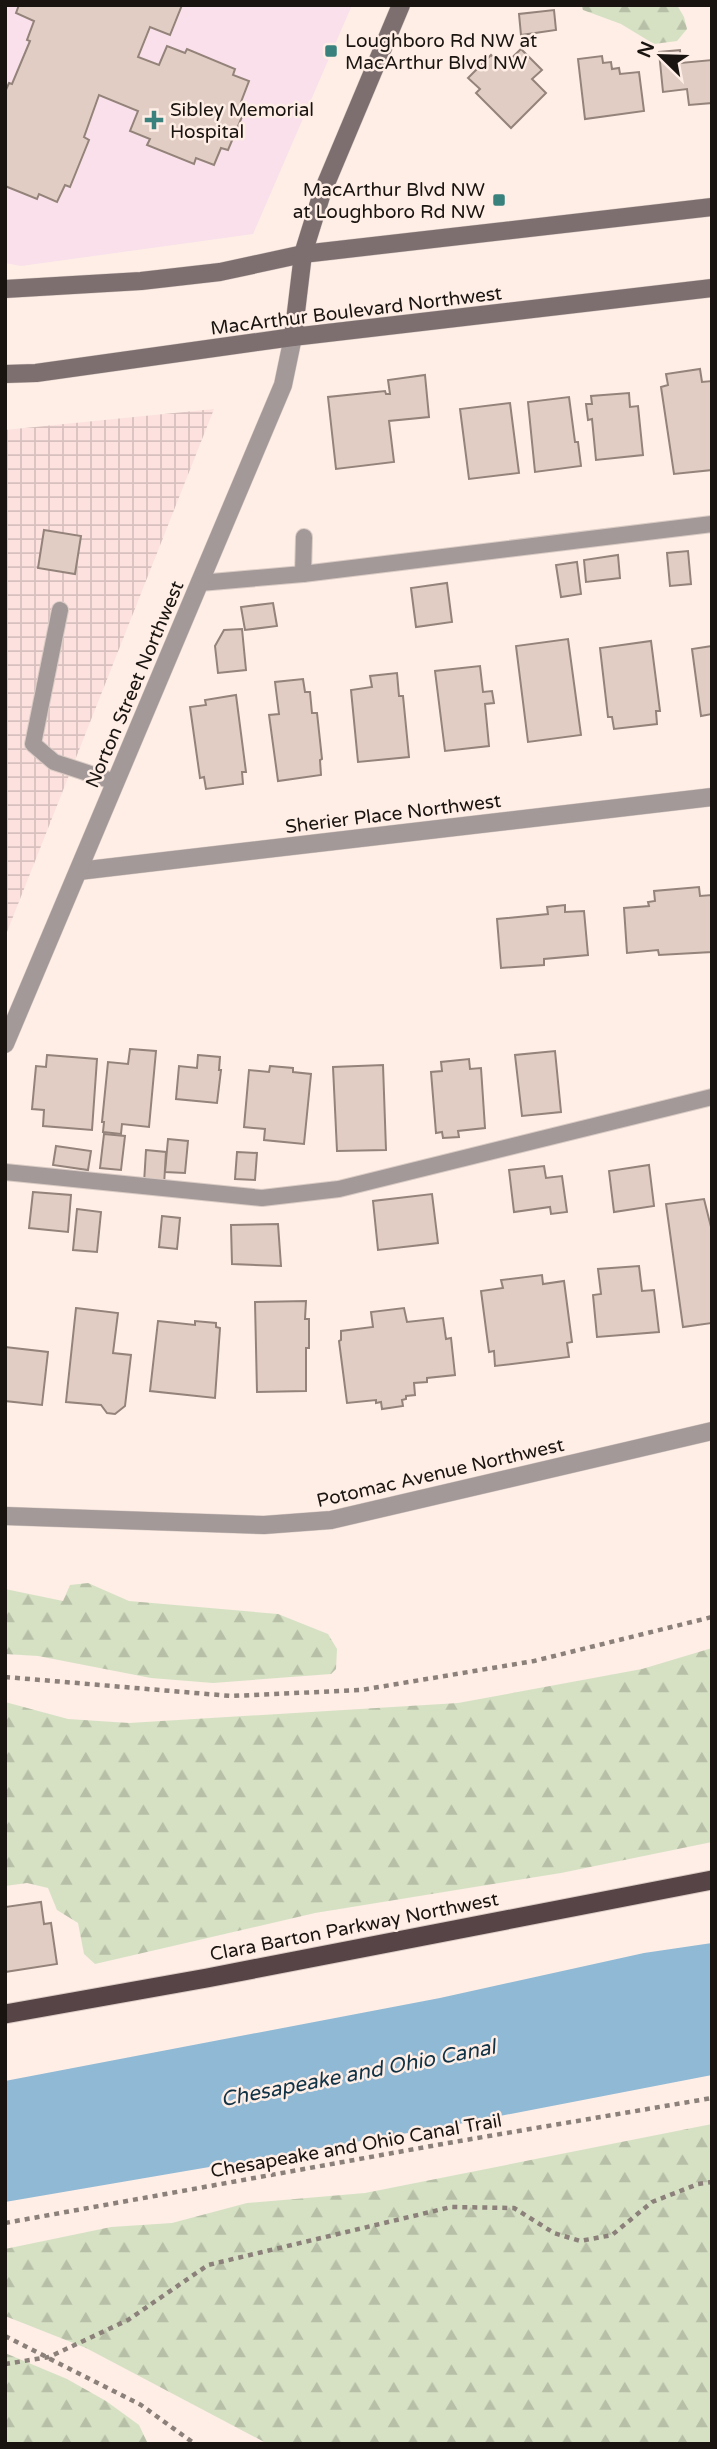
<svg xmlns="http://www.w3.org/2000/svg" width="717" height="2449" viewBox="0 0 717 2449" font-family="'Varela Round',sans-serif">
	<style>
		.industrial { fill: url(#industrial-grid) }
		.medical { fill: #f9e0ea }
		.forest { fill: url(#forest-firs) }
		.water { fill: #90b9d5 }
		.building { fill: #e1cdc3; stroke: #94837a; stroke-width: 2 }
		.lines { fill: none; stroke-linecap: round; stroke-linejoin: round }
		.service-casing { stroke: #dacbc4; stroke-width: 18 }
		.minor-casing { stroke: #dacbc4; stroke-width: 19 }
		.secondary-casing { stroke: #dacbc4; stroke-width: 19 }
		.trunk-casing { stroke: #dacbc4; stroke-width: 21 }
		.path { stroke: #8b807a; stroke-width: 4.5; stroke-dasharray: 5 5; stroke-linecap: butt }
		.service { stroke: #a39999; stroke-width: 16 }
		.minor { stroke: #a39999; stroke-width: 18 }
		.secondary { stroke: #7d6f70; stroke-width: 18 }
		.trunk { stroke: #564446; stroke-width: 19 }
		.poi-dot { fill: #39817d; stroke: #feeee6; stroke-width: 2.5 }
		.labels { text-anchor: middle; stroke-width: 5; stroke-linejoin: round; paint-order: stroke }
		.poi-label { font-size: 19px; fill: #1a1410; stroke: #feeee6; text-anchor: start }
		.street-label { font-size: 19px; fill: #1a1410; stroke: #feeee6 }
		.water-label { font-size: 21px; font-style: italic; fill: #103246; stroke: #feeee6 }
	</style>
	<defs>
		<pattern id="industrial-grid" width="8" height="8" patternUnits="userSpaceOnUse" patternTransform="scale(1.75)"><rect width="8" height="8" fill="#fce1df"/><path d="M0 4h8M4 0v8" fill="none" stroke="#d7c0be"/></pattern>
		<pattern id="forest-firs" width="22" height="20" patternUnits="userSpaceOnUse" patternTransform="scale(1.75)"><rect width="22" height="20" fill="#d6e1c4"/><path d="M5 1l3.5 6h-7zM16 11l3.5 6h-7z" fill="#b7c0a7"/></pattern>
	</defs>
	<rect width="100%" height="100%" fill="#feeee6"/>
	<polygon class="industrial" points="214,409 5,937 5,430"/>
	<polygon class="medical" points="5,5 352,5 253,234 21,266 5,263"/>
	<g class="forest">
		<polygon points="581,5 677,5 684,17 687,29 677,41 654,44 621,24 583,10"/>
		<polygon points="88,1583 129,1601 278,1614 328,1634 337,1649 336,1669 331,1674 213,1683 151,1678 38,1656 5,1654 5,1589 63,1601 70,1585"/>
		<polygon points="712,1648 712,1842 561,1873 315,1913 95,1964 84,1954 78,1923 57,1910 48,1888 27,1883 5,1886 5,1702 68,1719 129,1723 458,1703 642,1669"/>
		<polygon points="712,2124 712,2444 268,2444 86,2348 5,2316 5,2249 111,2227 172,2223 247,2203 365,2193"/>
		<polygon points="5,2353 67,2379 106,2401 139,2425 148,2444 5,2444"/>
	</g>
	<polygon class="water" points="712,1943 712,2075 443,2127 5,2202 5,2081 440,1998 644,1953"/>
	<g class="building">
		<polygon points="19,5 182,5 170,35 150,27 138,57 159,65 167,46 185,53 187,49 235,69 233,75 249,81 241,102 247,105 228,150 221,148 214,165 196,158 194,164 147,145 150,139 130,131 138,111 99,95 84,137 89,140 70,187 65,185 57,202 39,194 37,199 5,186 5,92 9,83 12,84 30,41 27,40 34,21 16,13"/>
		<polygon points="554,10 556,30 521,35 519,14"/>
		<polygon points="521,49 542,70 532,79 546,93 511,128 476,93 480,89 468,78 491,55 503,66"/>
		<polygon points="680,50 681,63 712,60 712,103 689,105 687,89 663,92 659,52"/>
		<polygon points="602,56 603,63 611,62 612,69 619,68 620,74 639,72 644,111 585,119 578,59"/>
		<polygon points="700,369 702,382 712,381 712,470 674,474 661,387 668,385 666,374"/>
		<polygon points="425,375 429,417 389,421 394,462 336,469 328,397 385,391 386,394 390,394 388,380"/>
		<polygon points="629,393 630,407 638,406 643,455 596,460 592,419 588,420 586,404 592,404 591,396"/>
		<polygon points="569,397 575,442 578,442 581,466 535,472 528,402"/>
		<polygon points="510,403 519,473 469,479 460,409"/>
		<polygon points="44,530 81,536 75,574 38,568"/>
		<polygon points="688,551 691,584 670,586 667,553"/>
		<polygon points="618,555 620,578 586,582 584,560"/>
		<polygon points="577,562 581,594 561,597 556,565"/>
		<polygon points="447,583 452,622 416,627 411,588"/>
		<polygon points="273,603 277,626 245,630 241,607"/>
		<polygon points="242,629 246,670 218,673 215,646 224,630"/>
		<polygon points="568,639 581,735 528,742 516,646"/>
		<polygon points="651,641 660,711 656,711 657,724 614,729 612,717 608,717 600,648"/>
		<polygon points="712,646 712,714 701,716 692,649"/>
		<polygon points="480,666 483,692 492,691 494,703 485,704 489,746 445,751 435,671"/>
		<polygon points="397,673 399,696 403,696 409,757 358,762 351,690 372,687 370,676"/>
		<polygon points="303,679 305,692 310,692 312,713 317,713 322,759 320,760 321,775 278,781 269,715 279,714 275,682"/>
		<polygon points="236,695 246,772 242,772 243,784 206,789 204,777 200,778 190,707 206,705 205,700"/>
		<polygon points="699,887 700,896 712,895 712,952 659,955 658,950 627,953 624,908 649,906 648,902 655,901 654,891"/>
		<polygon points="565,905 565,912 584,911 588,955 544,959 544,965 501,968 497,919 548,914 547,907"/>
		<polygon points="130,1049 156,1051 149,1127 122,1124 121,1134 103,1132 104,1122 102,1122 108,1062 128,1064"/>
		<polygon points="555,1051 561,1112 522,1116 515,1055"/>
		<polygon points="47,1055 97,1059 92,1130 43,1126 44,1110 32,1109 36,1066 46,1067"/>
		<polygon points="198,1055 220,1057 219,1070 221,1070 217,1103 176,1099 179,1066 197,1068"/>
		<polygon points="469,1059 470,1069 481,1068 485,1128 458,1131 459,1137 443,1138 442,1132 436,1133 431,1072 442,1071 441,1062"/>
		<polygon points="383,1065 386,1150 337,1151 333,1067"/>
		<polygon points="270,1066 293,1068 293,1072 311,1074 304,1144 264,1140 265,1129 244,1127 249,1070 269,1072"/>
		<polygon points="104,1134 125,1136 121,1170 100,1168"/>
		<polygon points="168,1139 188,1141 185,1173 165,1172"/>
		<polygon points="56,1146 91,1151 88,1170 53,1165"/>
		<polygon points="146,1150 166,1152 164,1185 144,1183"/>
		<polygon points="237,1152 257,1153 255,1180 235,1179"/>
		<polygon points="649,1165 654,1206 614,1212 609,1171"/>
		<polygon points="544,1166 546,1178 562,1176 567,1212 551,1214 550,1207 514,1212 509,1170"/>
		<polygon points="33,1192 71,1195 68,1232 29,1228"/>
		<polygon points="432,1194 438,1243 378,1250 373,1201"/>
		<polygon points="704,1199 712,1231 712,1323 683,1327 666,1204"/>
		<polygon points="77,1209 101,1212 97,1252 73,1250"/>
		<polygon points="162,1216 180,1218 177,1249 159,1247"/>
		<polygon points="278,1224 281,1266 232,1264 231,1225"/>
		<polygon points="639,1266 642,1291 654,1290 659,1332 597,1337 593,1295 601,1294 598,1269"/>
		<polygon points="542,1275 543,1284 564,1281 572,1342 567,1343 569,1357 495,1366 494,1351 489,1352 481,1291 503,1288 501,1280"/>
		<polygon points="306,1301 305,1319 309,1319 309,1348 306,1348 306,1391 257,1392 255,1302"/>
		<polygon points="76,1308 118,1313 113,1353 131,1355 125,1406 115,1414 107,1413 101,1405 66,1402"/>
		<polygon points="404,1308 407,1322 443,1318 446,1339 451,1338 455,1375 427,1378 427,1382 414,1383 415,1395 406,1396 406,1399 402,1400 403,1406 382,1409 381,1402 376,1403 376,1400 347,1403 339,1341 341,1340 341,1331 373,1327 371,1312"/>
		<polygon points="158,1321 195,1325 195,1321 216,1323 216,1327 220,1328 215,1398 150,1391"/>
		<polygon points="5,1347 48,1352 42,1405 5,1401"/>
		<polygon points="41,1902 44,1924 51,1923 57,1964 5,1972 5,1907"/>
	</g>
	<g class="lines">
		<defs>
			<g id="service">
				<polyline points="303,574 304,537"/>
				<polyline points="200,583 303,574 712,524"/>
				<polyline points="60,610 33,744 54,762 115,782"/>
				<polyline points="5,1172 262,1198 339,1189 712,1097"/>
			</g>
			<g id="minor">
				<polyline points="79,871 712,797"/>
				<polyline points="5,1044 283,385 293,337"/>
				<polyline points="5,1516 264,1525 331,1520 712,1431"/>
			</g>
			<g id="secondary">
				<polyline points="5,289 141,281 220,272 303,254 712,207"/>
				<polyline points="293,337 303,254 322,193 401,5"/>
				<polyline points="5,374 36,373 293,337 712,288"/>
			</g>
			<polyline id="trunk" points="5,2014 207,1978 712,1880"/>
		</defs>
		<use href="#service" class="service-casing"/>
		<use href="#minor" class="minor-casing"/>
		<use href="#secondary" class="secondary-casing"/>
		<use href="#trunk" class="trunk-casing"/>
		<g class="path">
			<polyline points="5,1677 231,1696 361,1690 534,1661 712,1617"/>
			<polyline points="5,2223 448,2143 712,2098"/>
			<polyline points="5,2336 141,2405 195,2444"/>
			<polyline points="5,2364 49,2357 128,2320 208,2265 451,2207 514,2208 554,2233 580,2241 612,2235 652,2202 698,2184 712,2182"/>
		</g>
		<use href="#service" class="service"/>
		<use href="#minor" class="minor"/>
		<use href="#secondary" class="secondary"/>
		<use href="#trunk" class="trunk"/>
	</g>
	<g class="poi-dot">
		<rect x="324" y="44" width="14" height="14" rx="3.5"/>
		<path d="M150.5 109.5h7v7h7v7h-7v7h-7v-7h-7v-7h7z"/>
		<rect x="492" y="193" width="14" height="14" rx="3.5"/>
	</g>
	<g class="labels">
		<g class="poi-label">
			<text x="345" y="47">Loughboro Rd NW at<tspan x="345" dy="22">MacArthur Blvd NW</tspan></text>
			<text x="170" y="116">Sibley Memorial<tspan x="170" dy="22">Hospital</tspan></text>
			<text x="485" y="196" text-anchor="end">MacArthur Blvd NW<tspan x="485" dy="22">at Loughboro Rd NW</tspan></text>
		</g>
		<g class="street-label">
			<text transform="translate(356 310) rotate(-7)" y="7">MacArthur Boulevard Northwest</text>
			<text transform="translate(134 684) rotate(-67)" y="7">Norton Street Northwest</text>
			<text transform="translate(393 813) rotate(-7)" y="7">Sherier Place Northwest</text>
			<text transform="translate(440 1472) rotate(-13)" y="7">Potomac Avenue Northwest</text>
			<text transform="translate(354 1926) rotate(-11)" y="7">Clara Barton Parkway Northwest</text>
			<text transform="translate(356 2145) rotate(-10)" y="7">Chesapeake and Ohio Canal Trail</text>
		</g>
		<g class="water-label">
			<text transform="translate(358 2073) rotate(-11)" y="7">Chesapeake and Ohio Canal</text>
		</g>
	</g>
	<rect width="717" height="2449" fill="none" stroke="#1a1410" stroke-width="14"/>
	<g transform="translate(661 56) rotate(293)" stroke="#feeee6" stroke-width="5" paint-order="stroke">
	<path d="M0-5L12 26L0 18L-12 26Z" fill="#1a1410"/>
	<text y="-10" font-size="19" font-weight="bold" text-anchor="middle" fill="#1a1410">N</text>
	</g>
</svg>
